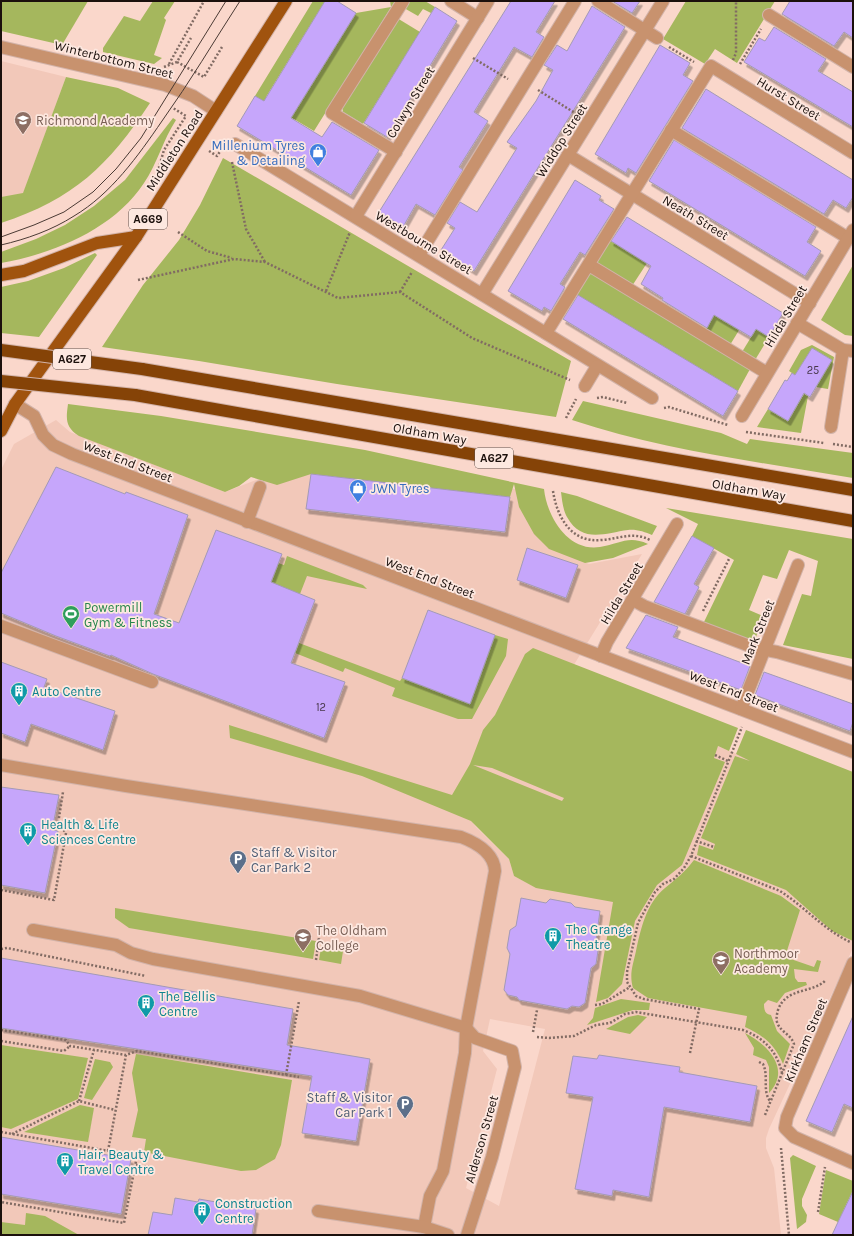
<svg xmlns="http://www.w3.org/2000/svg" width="854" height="1236" viewBox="0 0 854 1236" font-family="Karla,sans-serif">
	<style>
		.built { fill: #f2c8b9; fill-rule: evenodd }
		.green { fill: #a5b75d; fill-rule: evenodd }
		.building { fill: #c6a6fb; stroke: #a39ab6; filter: url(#shadow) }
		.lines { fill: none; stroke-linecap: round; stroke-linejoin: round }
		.minor-casing { stroke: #d2b3a9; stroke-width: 14 }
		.major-casing { stroke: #d2b3a9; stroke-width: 14 }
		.highway-casing { stroke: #d2b3a9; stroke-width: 14 }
		.path { stroke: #816b63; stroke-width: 2.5; stroke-dasharray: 2 2; stroke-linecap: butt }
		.minor { stroke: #c8926e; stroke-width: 12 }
		.major { stroke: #a0530e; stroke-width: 12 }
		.highway { stroke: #854307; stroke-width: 12 }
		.tram { stroke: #4a3a34; stroke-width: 1 }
		.highway-bridge-casing { stroke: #d2b3a9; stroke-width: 14; stroke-linecap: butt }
		.highway-bridge { stroke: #854307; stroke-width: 12 }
		.labels { text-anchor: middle; stroke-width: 3.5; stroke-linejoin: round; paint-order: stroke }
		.number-label { font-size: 11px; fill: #463648 }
		.shield { fill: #fde8e0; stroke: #5f514c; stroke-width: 1 }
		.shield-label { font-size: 12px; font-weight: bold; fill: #1b100c }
		.street-label { font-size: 13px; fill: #1b100c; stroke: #fde8e0 }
		.education-label { font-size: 13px; fill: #785e54; stroke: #fde8e0; text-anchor: start }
		.shop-label { font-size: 13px; fill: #366cbe; stroke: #fde8e0; text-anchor: end }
		.leisure-label { font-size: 13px; fill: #27864d; stroke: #fde8e0; text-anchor: start }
		.culture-label { font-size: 13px; fill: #0d838f; stroke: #fde8e0; text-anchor: start }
		.service-label { font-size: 13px; fill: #4e5e75; stroke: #fde8e0; text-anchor: start }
	</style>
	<defs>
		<filter id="shadow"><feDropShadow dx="2.5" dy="4.5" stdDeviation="0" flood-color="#0004"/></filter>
	</defs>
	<rect width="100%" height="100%" fill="#fad7cb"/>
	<g class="built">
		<polygon points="1,61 66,77 23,194 1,197"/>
		<path d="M56,420L70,432L225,492L292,466L526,490L570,556L589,564L642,554L575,663L565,683L853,802V948L769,1129L766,1138V1148L774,1168L781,1235H1V470L14,444ZM452,795L535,887L514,876L509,859L476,827ZM490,1019L545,1029L499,1206L466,1188L497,1069L483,1051Z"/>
	</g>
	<g class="green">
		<polygon points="1,1 88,1 62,45 1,31"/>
		<polygon points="153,1 175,1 164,18 166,20 154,55 162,58 154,64 103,52 103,48 124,16 140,21"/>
		<polygon points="313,1 325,1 266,97 293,114 356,13 391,7 390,1 395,1 314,131 255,96"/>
		<polygon points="408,1 425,1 435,7 431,13 423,9 418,16 404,8"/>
		<polygon points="686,1 775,1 737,63 715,49 705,64 663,39"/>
		<polygon points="397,18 420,32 363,124 343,112 342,105"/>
		<path d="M66,77L118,88L150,103C108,166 74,199 1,223V197L23,193Z"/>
		<path d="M173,118L176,120C163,140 157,164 144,183C114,229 53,254 1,263V252L36,239L65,225L94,206L125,180Z"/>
		<polygon points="223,158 571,361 556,417 337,384 199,361 102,347 143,285 179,240 200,205"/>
		<polygon points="609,240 647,263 632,286 595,263"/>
		<polygon points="95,253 97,255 39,337 1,333 1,287 28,281 64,268"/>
		<polygon points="853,265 853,336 845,335 821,320"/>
		<polygon points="590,272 750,369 738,391 576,294"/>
		<polygon points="719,307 744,322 730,345 705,330"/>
		<polygon points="756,329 769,337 755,360 742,352"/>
		<polygon points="812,345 834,357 828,389 816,387 832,360 812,348 795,375 789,371 801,350"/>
		<polygon points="804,394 808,396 801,433 757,427 768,409 788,421"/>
		<path d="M583,401L721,433L747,444L750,439L853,453V478C759,462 662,450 572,420Z"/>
		<path d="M68,404L161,416L365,450L544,489C547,517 568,552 600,547C620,544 628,535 648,544L613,558L585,563L549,549L534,534L519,507L514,484L510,497L311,474L277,485L251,477L239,486L225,492L79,436C65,427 66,419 68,404Z"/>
		<path d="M561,492L577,496L657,526L652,535C645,532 636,529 628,530C605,533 582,544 567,517C563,510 562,500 561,492Z"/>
		<polygon points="666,508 853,539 853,659 783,645 802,594 811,596 818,561 789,550 777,579 763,575 749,610 763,616 754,643 703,624 734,560 692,536 698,524"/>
		<polygon points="287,556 363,585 367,589 307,576 300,594 271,583 278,563 284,565"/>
		<polygon points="495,635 508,639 506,656 472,719 458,719 392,696 395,688 345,668 343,672 295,653 299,643 400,681 402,678 469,703"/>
		<path d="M533,648L738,728L729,751L718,746L714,758L725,762L682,865L657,885L635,921L622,984L608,998L596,1002L613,902L536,888L514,876L509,859L471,821L362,776L230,738L229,725L452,795L470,764L483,730L495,715L525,654ZM473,765L492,768L564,798L562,801Z"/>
		<polygon points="746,730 853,772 853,941 832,931 786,890 697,855 699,845 713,850 715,844 701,838 735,756 750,761 736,754"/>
		<path d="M694,860L781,896L800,910L785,957L814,967L817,960L821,961L818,972L794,969L795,978L798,982H806L807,985L785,993L777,1003L768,1000L764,1004C764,1010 765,1014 771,1015L777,1031L790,1044L783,1064C775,1045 763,1035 745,1027L747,1016L648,998L633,988C629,974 633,965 636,951C641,928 646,904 665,888C676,879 685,872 694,860Z"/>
		<polygon points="115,908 316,941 313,959 129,928 115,918"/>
		<polygon points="322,942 344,945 341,964 319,960"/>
		<polygon points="621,999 650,1003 649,1010 633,1010 587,1025 593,1018 595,1008"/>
		<polygon points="638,1015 647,1017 630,1034 606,1029 628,1017"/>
		<path d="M745,1033C767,1044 792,1069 769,1093V1067L766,1060L753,1055L754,1048Z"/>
		<polygon points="1,1045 88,1058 78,1099 11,1129 1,1127"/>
		<polygon points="136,1054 292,1080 281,1145 275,1159 256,1170 241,1171 144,1152 146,1139 132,1137 138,1110 132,1073"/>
		<polygon points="95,1059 110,1062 113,1067 92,1100 84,1098"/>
		<polygon points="80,1105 94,1108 88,1142 24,1132"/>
		<polygon points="793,1155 816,1166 802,1199 802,1206 807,1215 806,1222 797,1229 790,1158"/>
		<polygon points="826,1170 853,1181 853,1190 838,1222 819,1214"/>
		<polygon points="26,1213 45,1216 79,1235 1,1235 1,1222 25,1225"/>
	</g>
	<g class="building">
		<polygon points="325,1 337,1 356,13 291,118 322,137 332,122 379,150 351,195 237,126 255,96 264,101"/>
		<polygon points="511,1 555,1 536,32 544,37 532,57 514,47 474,112 488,121 459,167 463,170 435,215 416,204 403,227 379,212"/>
		<polygon points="612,1 640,1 632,13"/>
		<polygon points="790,1 853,1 853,38 844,32 834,46 782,14"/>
		<polygon points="592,6 625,27 474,271 441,250 455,228 447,223 460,202 477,212 517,148 507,142 536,101 553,70 544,65 557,45 567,51"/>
		<polygon points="435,7 457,21 387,137 364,123"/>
		<polygon points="774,27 826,59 818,71 853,92 853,127 744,62 759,38 765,41"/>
		<polygon points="660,45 690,63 683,75 693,81 636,173 628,168 626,173 595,154"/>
		<polygon points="706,89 853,180 853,197 846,208 833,200 824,214 682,128"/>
		<polygon points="674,140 816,227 807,242 821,251 805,276 649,181"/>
		<polygon points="575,180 601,196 599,200 614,209 585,255 580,252 560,284 565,287 551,311 544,307 542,311 508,291"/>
		<polygon points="627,217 783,313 769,337 756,329 751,337 714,315 707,328 662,300 663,298 641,284 651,266 611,241"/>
		<polygon points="578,295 738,391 723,416 563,319"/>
		<polygon points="812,348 832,360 810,397 804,393 788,421 768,409 785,380 787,381 792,373 795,375"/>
		<polygon points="56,467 125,494 126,492 188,515 154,614 179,623 216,530 282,554 271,582 315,600 291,663 345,682 324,738 153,674 111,655 110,656 56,636 1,613 1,573"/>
		<polygon points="311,474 510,497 505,532 306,509"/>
		<polygon points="692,536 714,548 694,584 699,587 685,614 654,602"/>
		<polygon points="527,548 578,565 566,598 517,580"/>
		<polygon points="428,610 495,635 470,704 402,678"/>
		<polygon points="646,615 678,627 673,637 750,666 741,690 626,648"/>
		<polygon points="1,662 47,679 44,687 115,711 103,750 31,724 25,742 1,733"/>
		<polygon points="764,672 853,704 853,722 850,731 755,695"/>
		<polygon points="1,787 59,795 52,830 58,831 45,893 1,885"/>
		<polygon points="521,898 546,903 550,899 571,903 575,907 600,911 596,940 599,944 596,964 591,968 585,1003 579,1007 572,1006 567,1009 519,1000 517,997 508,995 504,990 510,954 507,948 510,930 516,926"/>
		<polygon points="1,958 293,1009 287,1045 370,1059 356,1141 302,1133 312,1076 1,1028"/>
		<polygon points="853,1016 853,1108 844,1104 832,1132 806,1121"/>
		<polygon points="599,1055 680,1067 679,1072 757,1086 750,1122 664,1107 649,1197 613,1190 612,1196 575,1189 593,1097 566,1093 573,1056 597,1059"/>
		<polygon points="1,1137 131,1159 121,1214 1,1194"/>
		<polygon points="853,1191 853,1235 832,1235 838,1222"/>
		<polygon points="175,1198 198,1202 199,1199 256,1209 252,1235 148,1235 153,1212 172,1215"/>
	</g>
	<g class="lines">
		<defs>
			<g id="minor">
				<polyline points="451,1 478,18"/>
				<polyline points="598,1 657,38"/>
				<polyline points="769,15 853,67"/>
				<polyline points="1,47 165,85 193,96 216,111"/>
				<polyline points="671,130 848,238"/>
				<polyline points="235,144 652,398"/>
				<polyline points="396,152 332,113 403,1"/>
				<polyline points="568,155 810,303"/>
				<polyline points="356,216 488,1"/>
				<polyline points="419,255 575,1"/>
				<polyline points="589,265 767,373"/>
				<polyline points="482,294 663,1"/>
				<polyline points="797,323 843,350 853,351"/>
				<polyline points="546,333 711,66 853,153"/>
				<polyline points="585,386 597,366"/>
				<polyline points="15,404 34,416 43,435 53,445 72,454 853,752"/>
				<polyline points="742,416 853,230"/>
				<polyline points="831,427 843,350"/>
				<polyline points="247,522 260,487"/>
				<polyline points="633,600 644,606 755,648 777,652 853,674"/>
				<polyline points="1,626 152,682"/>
				<polyline points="601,656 607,642 677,524"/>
				<polyline points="741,709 798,565"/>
				<path d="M1,765L126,786L461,837C477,843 494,853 495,871L466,1028L465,1053L443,1171L430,1196L424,1227"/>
				<polyline points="33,930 116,945 131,953 153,959 360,996 466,1028 475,1038 512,1051 515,1067 492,1157 467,1235"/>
				<polyline points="853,963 787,1117 785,1128 794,1137 853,1163"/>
				<polyline points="318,1211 424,1227 448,1235"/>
			</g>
			<g id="major">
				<polyline points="1,275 24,271 97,243 136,237"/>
				<polyline points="1,431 15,404 136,237 286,1"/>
			</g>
			<g id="highway">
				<polyline points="142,369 853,490"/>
				<polyline points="135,395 853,521"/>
			</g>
		</defs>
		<use href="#minor" class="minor-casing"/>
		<use href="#major" class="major-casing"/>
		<use href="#highway" class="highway-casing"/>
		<g class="path">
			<polyline points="669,47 694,62"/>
			<polyline points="473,58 508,79"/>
			<polyline points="733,60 736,53 736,1"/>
			<polyline points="177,62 204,77 222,47"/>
			<polyline points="169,64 204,1"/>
			<polyline points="740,64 761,29"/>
			<polyline points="164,67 177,62 191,38"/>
			<polyline points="538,90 575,113"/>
			<polyline points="209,151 217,156 221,150"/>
			<polyline points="232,162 246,229 265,262"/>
			<polyline points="160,168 159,167 164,150 186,116 173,108"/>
			<polyline points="178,232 207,251 232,258"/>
			<polyline points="138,280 234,259 265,262 338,298 400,292 472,338 570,380"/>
			<polyline points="326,291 350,232"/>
			<polyline points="400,292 412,272"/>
			<polyline points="597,398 603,397 627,403"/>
			<polyline points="664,408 669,407 728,425"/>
			<polyline points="566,418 576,399"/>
			<polyline points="746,432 824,443"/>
			<polyline points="833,444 853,447"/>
			<path d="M553,491C557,517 571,543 601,540C619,539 633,531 650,540"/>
			<polyline points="703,611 729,559"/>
			<polyline points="715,755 728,761"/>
			<polyline points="696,841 714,847"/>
			<path d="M691,856L780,891C805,907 823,929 850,942"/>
			<polyline points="1,890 54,900 66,833 58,824 63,792"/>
			<polyline points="1,949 7,948 146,976"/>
			<polyline points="316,960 319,938"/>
			<polyline points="595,1005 602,1004 630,987"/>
			<polyline points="1,1030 66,1040 70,1046 126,1055 137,1051 299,1077"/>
			<polyline points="533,1032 537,1010"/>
			<path d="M537,1037L549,1038L574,1036L596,1025L610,1023L625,1014L636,1012L743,1030C764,1038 777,1051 782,1073"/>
			<polyline points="1,1041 64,1051 70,1046"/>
			<polyline points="690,1053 699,1009 644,999 636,996 627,982 627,972 638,923 655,892 663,884 674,879 684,868 691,856 742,727"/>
			<path d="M759,1062L763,1064C769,1076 762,1090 770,1101"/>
			<polyline points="286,1075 299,1001"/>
			<polyline points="79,1101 94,1050"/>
			<path d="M765,1115L794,1044C791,1034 780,1032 777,1022C776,1018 777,1014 778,1010C786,987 812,994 826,980"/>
			<polyline points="1,1132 137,1156 124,1223 1,1202"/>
			<polyline points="12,1134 79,1101 115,1110"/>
			<polyline points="781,1148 789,1235"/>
			<polyline points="108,1151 126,1055"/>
			<polyline points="136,1165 149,1167"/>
			<polyline points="818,1212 825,1167"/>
		</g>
		<use href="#minor" class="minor"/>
		<use href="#major" class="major"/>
		<use href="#highway" class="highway"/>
		<g class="tram">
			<polyline points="1,237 34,225 64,212 93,192 116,169 141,138 226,1"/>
			<path d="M1,245C27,239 52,230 74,216C111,194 138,156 162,121C190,82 214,41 240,1"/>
		</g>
		<defs>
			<g id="highway-bridge">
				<polyline points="1,350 142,369"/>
				<polyline points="1,381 135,395"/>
			</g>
		</defs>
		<use href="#highway-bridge" class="highway-bridge-casing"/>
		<use href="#highway-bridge" class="highway-bridge"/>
	</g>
	<defs>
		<symbol id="school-pin" viewBox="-11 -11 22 30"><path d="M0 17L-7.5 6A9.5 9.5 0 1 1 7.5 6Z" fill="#8d6e63" stroke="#fde8e0"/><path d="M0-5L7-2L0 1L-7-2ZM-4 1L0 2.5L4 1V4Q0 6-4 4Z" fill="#fff"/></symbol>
		<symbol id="shop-pin" viewBox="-11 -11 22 30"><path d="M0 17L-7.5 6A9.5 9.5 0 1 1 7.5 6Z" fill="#3f7fe0" stroke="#fde8e0"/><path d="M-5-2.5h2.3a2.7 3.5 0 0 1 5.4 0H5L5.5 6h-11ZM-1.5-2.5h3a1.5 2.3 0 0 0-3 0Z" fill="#fff"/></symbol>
		<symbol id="stadium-pin" viewBox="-11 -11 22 30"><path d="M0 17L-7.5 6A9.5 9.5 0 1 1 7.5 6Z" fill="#2e9e5b" stroke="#fde8e0"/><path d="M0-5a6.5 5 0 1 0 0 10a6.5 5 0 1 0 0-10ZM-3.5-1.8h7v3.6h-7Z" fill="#fff"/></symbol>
		<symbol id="building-pin" viewBox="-11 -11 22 30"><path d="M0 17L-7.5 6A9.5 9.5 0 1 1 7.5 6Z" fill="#0f9aa8" stroke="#fde8e0"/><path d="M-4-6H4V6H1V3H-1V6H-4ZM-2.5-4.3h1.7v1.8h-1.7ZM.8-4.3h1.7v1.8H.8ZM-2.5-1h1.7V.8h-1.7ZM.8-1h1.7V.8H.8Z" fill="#fff"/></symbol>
		<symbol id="parking-pin" viewBox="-11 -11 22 30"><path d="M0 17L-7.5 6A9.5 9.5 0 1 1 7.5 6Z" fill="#5c6f8a" stroke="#fde8e0"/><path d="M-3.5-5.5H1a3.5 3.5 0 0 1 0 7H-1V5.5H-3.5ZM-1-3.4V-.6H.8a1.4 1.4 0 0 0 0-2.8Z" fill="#fff"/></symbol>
		<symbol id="university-pin" viewBox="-11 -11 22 30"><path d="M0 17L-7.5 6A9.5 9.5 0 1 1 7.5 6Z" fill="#8d6e63" stroke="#fde8e0"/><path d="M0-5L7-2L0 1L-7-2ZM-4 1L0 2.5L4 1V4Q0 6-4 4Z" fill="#fff"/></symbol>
	</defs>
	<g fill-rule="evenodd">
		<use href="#school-pin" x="13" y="110" width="20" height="27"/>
		<use href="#shop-pin" x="308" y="142" width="20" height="27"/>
		<use href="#shop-pin" x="348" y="478" width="20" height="27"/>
		<use href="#stadium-pin" x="61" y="604" width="20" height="27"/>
		<use href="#building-pin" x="9" y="681" width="20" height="27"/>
		<use href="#building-pin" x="18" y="821" width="20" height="27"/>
		<use href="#parking-pin" x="228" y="849" width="20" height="27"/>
		<use href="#building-pin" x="543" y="926" width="20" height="27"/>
		<use href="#university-pin" x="293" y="927" width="20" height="27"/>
		<use href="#school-pin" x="711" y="950" width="20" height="27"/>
		<use href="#building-pin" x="136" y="993" width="20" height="27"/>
		<use href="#parking-pin" x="395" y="1094" width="20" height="27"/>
		<use href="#building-pin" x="55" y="1151" width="20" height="27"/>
		<use href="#building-pin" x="192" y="1200" width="20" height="27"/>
	</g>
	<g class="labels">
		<g class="number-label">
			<text x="813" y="374">25</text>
			<text x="321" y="711">12</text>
		</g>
		<g class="shield">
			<rect x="129" y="209" width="38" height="20" rx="3"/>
			<rect x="53" y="349" width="38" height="20" rx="3"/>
			<rect x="475" y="448" width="38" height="20" rx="3"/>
		</g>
		<g class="shield-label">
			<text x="148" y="223">A669</text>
			<text x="72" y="363">A627</text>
			<text x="494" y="462">A627</text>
		</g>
		<g class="street-label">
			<text transform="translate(114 59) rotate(14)" y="5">Winterbottom Street</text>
			<text transform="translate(789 98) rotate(31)" y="5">Hurst Street</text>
			<text transform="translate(410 102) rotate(-59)" y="5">Colwyn Street</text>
			<text transform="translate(561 140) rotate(-58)" y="5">Widdop Street</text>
			<text transform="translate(174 150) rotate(-57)" y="5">Middleton Road</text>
			<text transform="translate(696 217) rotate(31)" y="5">Neath Street</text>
			<text transform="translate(424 242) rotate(31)" y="5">Westbourne Street</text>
			<text transform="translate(785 316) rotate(-59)" y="5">Hilda Street</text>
			<text transform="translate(430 433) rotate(10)" y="5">Oldham Way</text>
			<text transform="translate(128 461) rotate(21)" y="5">West End Street</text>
			<text transform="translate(749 489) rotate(10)" y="5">Oldham Way</text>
			<text transform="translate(430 577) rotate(21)" y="5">West End Street</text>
			<text transform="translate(621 593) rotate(-59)" y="5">Hilda Street</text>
			<text transform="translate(757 632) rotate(-68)" y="5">Mark Street</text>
			<text transform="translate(734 691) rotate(21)" y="5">West End Street</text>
			<text transform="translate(805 1040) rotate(-67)" y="5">Kirkham Street</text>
			<text transform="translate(481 1139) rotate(-74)" y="5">Alderson Street</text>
		</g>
		<g class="education-label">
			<text x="36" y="125">Richmond Academy</text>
			<text x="316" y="935">The Oldham<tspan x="316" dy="15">College</tspan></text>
			<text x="734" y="958">Northmoor<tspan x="734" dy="15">Academy</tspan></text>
		</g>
		<g class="shop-label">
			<text x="305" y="150">Millenium Tyres<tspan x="305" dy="15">&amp; Detailing</tspan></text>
			<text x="371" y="493" text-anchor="start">JWN Tyres</text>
		</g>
		<g class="leisure-label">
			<text x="84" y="612">Powermill<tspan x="84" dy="15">Gym &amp; Fitness</tspan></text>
		</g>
		<g class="culture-label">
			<text x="32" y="696">Auto Centre</text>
			<text x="41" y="829">Health &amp; Life<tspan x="41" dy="15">Sciences Centre</tspan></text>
			<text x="566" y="934">The Grange<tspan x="566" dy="15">Theatre</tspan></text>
			<text x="159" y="1001">The Bellis<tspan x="159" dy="15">Centre</tspan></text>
			<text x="78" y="1159">Hair, Beauty &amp;<tspan x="78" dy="15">Travel Centre</tspan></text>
			<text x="215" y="1208">Construction<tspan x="215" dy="15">Centre</tspan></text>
		</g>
		<g class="service-label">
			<text x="251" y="857">Staff &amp; Visitor<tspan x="251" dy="15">Car Park 2</tspan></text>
			<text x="392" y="1102" text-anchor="end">Staff &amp; Visitor<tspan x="392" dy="15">Car Park 1</tspan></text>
		</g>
	</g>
	<rect width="854" height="1236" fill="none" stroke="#1b100c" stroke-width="4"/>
</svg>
